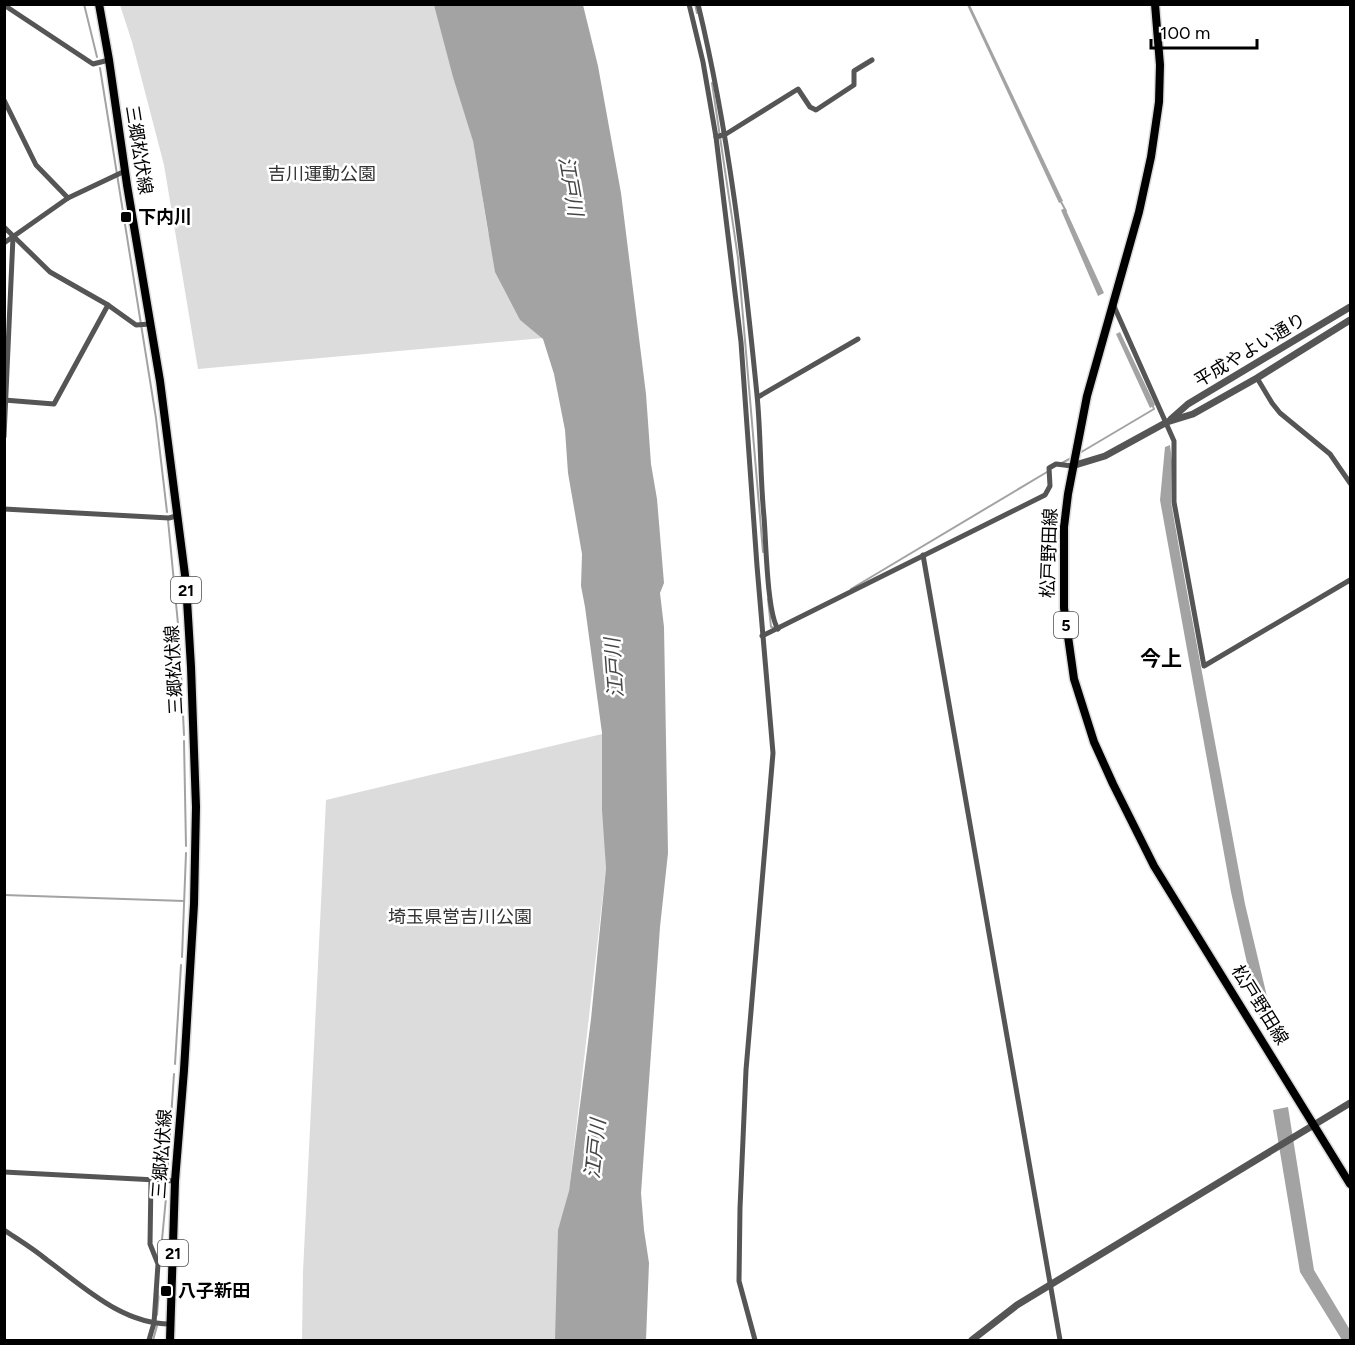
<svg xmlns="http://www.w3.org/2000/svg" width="1355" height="1345" viewBox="0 0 1355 1345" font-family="Figtree,'Noto Sans JP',sans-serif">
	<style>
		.green { fill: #dcdcdc }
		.water { fill: #a3a3a3 }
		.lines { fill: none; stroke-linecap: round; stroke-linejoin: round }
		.stream { stroke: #a3a3a3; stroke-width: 2 }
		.primary-casing { stroke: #dbdbdb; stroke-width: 11 }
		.minor { stroke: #555; stroke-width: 5 }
		.tertiary { stroke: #555; stroke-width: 7 }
		.primary { stroke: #000; stroke-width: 8 }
		.poi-dot { fill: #000; stroke: #fff; stroke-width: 2 }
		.labels { text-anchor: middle; stroke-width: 5; stroke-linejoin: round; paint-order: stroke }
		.shield { fill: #fff; stroke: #4c4c4c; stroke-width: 1.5 }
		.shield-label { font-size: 16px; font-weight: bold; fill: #000 }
		.street-label { font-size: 18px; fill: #000; stroke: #fff }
		.park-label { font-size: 18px; fill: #333; stroke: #fff }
		.poi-label { font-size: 18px; font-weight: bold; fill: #000; stroke: #fff; text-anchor: start }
		.water-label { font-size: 20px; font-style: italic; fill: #444; stroke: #fff }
		.quarter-label { font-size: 21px; font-weight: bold; fill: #000; stroke: #fff }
	</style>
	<rect width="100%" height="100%" fill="#fff"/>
	<g class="green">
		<polygon points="120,5 438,5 473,140 488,232 520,320 543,338 198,369 164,165 132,42"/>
		<polygon points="602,734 606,868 569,1191 557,1340 302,1340 303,1272 326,800"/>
	</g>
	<g class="water">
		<polygon points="434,5 583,5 598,66 621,193 646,394 651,464 657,499 664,583 660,593 664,627 668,853 660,927 641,1193 644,1230 649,1263 646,1340 555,1340 558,1230 569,1191 591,1019 606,868 602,810 602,733 585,607 581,586 582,554 568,473 565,430 554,374 543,339 520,320 495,272 473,141 453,77"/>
		<polygon points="967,5 970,5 1063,201 1059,203"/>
		<polygon points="1065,208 1104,293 1098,296 1061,210"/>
		<polygon points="1120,332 1155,405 1150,408 1116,334"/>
		<polygon points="1170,445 1172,461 1171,502 1183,570 1245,904 1273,1022 1261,1023 1259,1016 1231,892 1160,500 1165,447"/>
		<polygon points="1288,1107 1314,1270 1350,1330 1350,1340 1342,1340 1300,1272 1273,1110"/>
	</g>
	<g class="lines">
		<g class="stream">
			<polyline points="84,4 97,57"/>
			<polyline points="695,4 697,13"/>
			<polyline points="100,68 156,418 167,512"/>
			<polyline points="712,83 738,258 763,552"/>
			<polyline points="1060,200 1066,211"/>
			<polyline points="1078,454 1154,409 1152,404"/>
			<polyline points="1062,463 1073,457"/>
			<polyline points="168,520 178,624"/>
			<polyline points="851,589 1047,472"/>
			<polyline points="768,599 771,627 776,628"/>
			<polyline points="179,629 184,735"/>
			<polyline points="184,741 186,846"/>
			<polyline points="4,895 184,901"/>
			<polyline points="182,957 186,853"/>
			<polyline points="175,1064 181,965"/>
			<polyline points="167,1176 174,1074"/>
			<polyline points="160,1261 167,1187"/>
			<polyline points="157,1315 159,1291"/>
			<polyline points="153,1340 157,1326"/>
		</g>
		<defs>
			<g id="primary">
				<polyline points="99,4 109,60 127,185 160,381 186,583 191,667 196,807 194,904 184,1070 175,1181 170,1340"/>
				<polyline points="1155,4 1160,65 1159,102 1151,157 1139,212 1087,396 1068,494 1064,527 1064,608 1074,679 1094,742 1113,784 1154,866 1350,1184"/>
			</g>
		</defs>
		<use href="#primary" class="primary-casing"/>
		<g class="minor">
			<polyline points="689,4 703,62 716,137 741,342 757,566 773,753 746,1070 740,1208 739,1281 755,1340"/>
			<path d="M698,4C729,133 744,264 757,395C761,435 760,476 764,517C766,541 767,613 778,629"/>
			<polyline points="4,5 93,64 109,60"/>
			<polyline points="4,100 36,165 68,198"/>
			<polyline points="716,137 726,134 798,89 810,107 816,110 854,85 854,71 872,60"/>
			<polyline points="4,227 50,272 108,305 136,325 150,324"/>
			<polyline points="4,243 68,198 125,171"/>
			<polyline points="1113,304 1174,441 1174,502 1204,666 1350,580"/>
			<polyline points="1257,378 1272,403 1280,413 1330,454 1350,483"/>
			<polyline points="758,397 858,339"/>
			<polyline points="4,400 54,404 108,305"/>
			<polyline points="4,437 13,237"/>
			<polyline points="4,509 169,518 176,516"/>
			<polyline points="923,555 1060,1340"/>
			<polyline points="762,636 1045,495 1050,486 1049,468 1056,464 1072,466"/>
			<polyline points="4,1172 175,1181"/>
			<path d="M4,1230C19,1240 34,1249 47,1260C84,1287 122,1324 170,1324"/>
			<polyline points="149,1340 154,1323 158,1264 150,1244 151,1179"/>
		</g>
		<g class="tertiary">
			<polyline points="1171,419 1188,404 1350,307"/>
			<polyline points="1072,466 1105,456 1167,422 1193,414 1257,378 1350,320"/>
			<polyline points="972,1340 1017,1305 1350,1103"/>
		</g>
		<use href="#primary" class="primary"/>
	</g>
	<g class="poi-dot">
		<rect x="120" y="211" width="12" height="12" rx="3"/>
		<rect x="160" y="1285" width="12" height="12" rx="3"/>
	</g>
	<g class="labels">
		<g class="shield">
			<rect x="171" y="577" width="30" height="26" rx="4.5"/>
			<rect x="1054" y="612" width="24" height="26" rx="4.5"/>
			<rect x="158" y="1240" width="30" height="26" rx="4.5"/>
		</g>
		<g class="shield-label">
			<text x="186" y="596">21</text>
			<text x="1066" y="631">5</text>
			<text x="173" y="1259">21</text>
		</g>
		<g class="street-label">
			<text transform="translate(139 150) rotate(81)" y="6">三郷松伏線</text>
			<text transform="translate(1250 350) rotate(-31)" y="6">平成やよい通り</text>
			<text transform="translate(1049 553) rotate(-88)" y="6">松戸野田線</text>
			<text transform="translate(174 670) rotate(-93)" y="6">三郷松伏線</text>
			<text transform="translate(1260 1005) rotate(58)" y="6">松戸野田線</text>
			<text transform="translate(162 1154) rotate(-86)" y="6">三郷松伏線</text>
		</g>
		<g class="park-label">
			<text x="322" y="180">吉川運動公園</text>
			<text x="460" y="923">埼玉県営吉川公園</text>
		</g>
		<g class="poi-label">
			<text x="138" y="223">下内川</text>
			<text x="178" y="1297">八子新田</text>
		</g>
		<g class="water-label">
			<text transform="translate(571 186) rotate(80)" y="7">江戸川</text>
			<text transform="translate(614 668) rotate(-94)" y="7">江戸川</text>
			<text transform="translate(595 1149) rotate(-84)" y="7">江戸川</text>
		</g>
		<g class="quarter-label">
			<text x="1161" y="666">今上</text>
		</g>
	</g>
	<rect width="1355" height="1345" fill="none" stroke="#000000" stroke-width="12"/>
	<path d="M1151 39v9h106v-9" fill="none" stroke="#000000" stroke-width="3"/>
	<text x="1160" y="39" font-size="18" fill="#000000" stroke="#ffffff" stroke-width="4.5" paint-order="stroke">100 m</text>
</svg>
